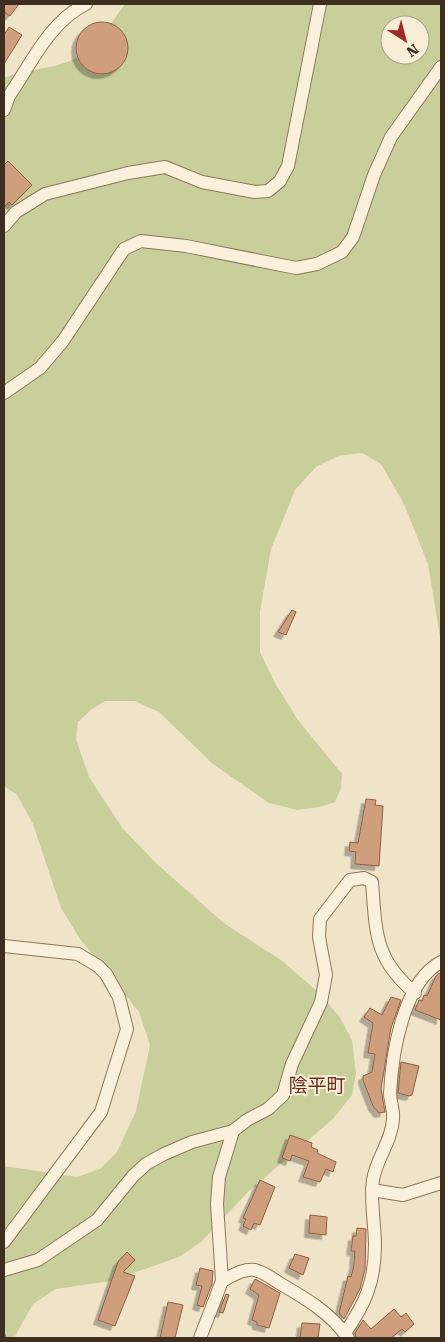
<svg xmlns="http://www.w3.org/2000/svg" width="445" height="1342" viewBox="0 0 445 1342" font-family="'Roboto Serif','Noto Sans JP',serif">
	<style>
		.green { fill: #c9cf9b; fill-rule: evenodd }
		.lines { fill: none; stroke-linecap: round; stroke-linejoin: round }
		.stream { stroke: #6f938a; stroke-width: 3 }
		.building { fill: #cf9f7d; stroke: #8d5f41; filter: url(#shadow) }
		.street-casing { stroke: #8d765c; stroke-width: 14 }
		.street { stroke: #faf1dc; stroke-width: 12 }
		.labels { text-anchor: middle; stroke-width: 4; stroke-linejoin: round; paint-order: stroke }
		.quarter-label { font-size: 19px; fill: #6b2e1e; stroke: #f7eed8 }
	</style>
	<defs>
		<filter id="shadow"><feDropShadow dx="-4.5" dy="4.5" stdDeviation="0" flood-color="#0004"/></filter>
	</defs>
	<rect width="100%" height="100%" fill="#f0e4c8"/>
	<path class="green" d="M125,4H441V643L428,564L404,504L381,464L362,453L338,456L316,467L295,490L271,549L260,612V652L275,683L298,720L342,774L341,788L335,802L320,807L297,810L269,803L213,764L159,712L135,701H105L91,710L78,722L76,739L89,777L123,829L157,864L225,924L281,960L318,992L339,1016L352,1040L356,1074L352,1095L333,1119L248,1192L201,1242L179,1257L111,1281L56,1289L33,1304L14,1338H4V1166L77,1177L100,1169L117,1152L136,1111L150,1045L139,1012L80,939L61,908L33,824L17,795L4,786V78C22,70 42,70 61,64C91,56 108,27 125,4ZM390,25H420V55H390Z"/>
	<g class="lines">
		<polyline class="stream" points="4,1335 5,1338"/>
	</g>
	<g class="building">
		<polygon points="4,4 19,4 10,16 4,12"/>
		<circle cx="102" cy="48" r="26"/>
		<polygon points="9,27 22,35 4,64 4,35"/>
		<polygon points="8,161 32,185 12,205 9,202 4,207 4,165"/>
		<polygon points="292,610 296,612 286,635 278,632"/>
		<polygon points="366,799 376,800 375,805 383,806 379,866 355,864 356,852 349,851 350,842 358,843"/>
		<polygon points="441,972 441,1020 415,1010 419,1000 422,1001 424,995 427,996 436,976"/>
		<polygon points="391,997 401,1000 391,1028 381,1089 385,1112 379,1113 373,1106 363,1080 363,1076 372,1072 375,1054 368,1053 373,1023 364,1017 370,1008 382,1015"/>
		<polygon points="401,1062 419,1066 412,1095 409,1096 398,1093"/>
		<polygon points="290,1135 312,1143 311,1147 318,1150 317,1153 336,1162 333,1172 326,1169 320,1182 303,1177 309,1161 292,1155 290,1161 282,1158"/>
		<polygon points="260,1180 275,1187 260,1225 254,1223 251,1230 243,1226 246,1219 243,1218"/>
		<polygon points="310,1215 327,1217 326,1235 309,1233"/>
		<polygon points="357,1228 366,1229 365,1269 360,1289 344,1319 339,1313 348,1276 351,1277 354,1265 355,1251 351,1251 353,1236 356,1236"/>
		<polygon points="127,1252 135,1260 123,1272 135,1276 115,1326 98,1320 118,1262"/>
		<polygon points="295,1254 309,1258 303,1275 289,1268"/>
		<polygon points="200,1268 213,1271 212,1284 203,1307 197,1305 202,1286 196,1285"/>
		<polygon points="255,1279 280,1293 269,1328 257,1325 257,1322 252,1320 259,1295 250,1289"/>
		<polygon points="226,1294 229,1295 223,1313 219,1312"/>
		<polygon points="168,1302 183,1305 175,1338 160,1338"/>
		<polygon points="394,1309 401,1317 406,1313 414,1324 405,1332 402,1329 391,1338 356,1338 355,1333 363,1320 371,1329"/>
		<polygon points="302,1323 320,1324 318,1338 300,1338"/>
	</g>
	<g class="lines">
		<defs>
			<g id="street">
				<path d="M4,110L9,96C31,64 50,21 86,4"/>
				<polyline points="4,226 16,212 45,194 128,173 165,167 202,182 255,192 268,191 280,181 288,166 320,4"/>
				<polyline points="4,393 40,368 63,341 124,249 141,241 186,246 296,268 317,264 342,252 353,237 374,175 391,137 441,67"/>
				<polyline points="4,946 78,954 98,966 106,974 119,997 127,1029 101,1112 4,1242"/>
				<polyline points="372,1190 403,1195 441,1183"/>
				<path d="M4,1270L38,1260L97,1220L133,1176L146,1164L164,1154L192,1142L233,1131L247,1120L268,1109L283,1095L292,1064L321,1002L326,975L319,937L320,919L350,880L364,878L372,882C376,932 374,959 415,993"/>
				<path d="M222,1281C232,1276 243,1268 255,1270C263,1272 272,1278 279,1283C305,1298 331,1313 348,1338"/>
				<path d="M345,1333C365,1304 375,1282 375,1245C375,1224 370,1202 373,1180C376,1159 392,1141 393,1119C394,1110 390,1101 390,1093C392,1054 403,982 441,962"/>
				<polyline points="200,1338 222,1281 217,1204 219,1177 233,1131"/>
			</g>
		</defs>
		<use href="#street" class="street-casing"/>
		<use href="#street" class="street"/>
	</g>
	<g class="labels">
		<g class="quarter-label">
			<text x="317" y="1092">陰平町</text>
		</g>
	</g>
	<rect width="445" height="1342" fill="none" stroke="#3d2e20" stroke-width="10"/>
	<g transform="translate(405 40) rotate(144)"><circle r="24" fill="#f7eed8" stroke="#ada18e"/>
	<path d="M0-4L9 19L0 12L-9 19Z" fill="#9e2a2b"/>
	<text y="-8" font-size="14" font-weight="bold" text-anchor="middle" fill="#3d2e20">N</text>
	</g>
</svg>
